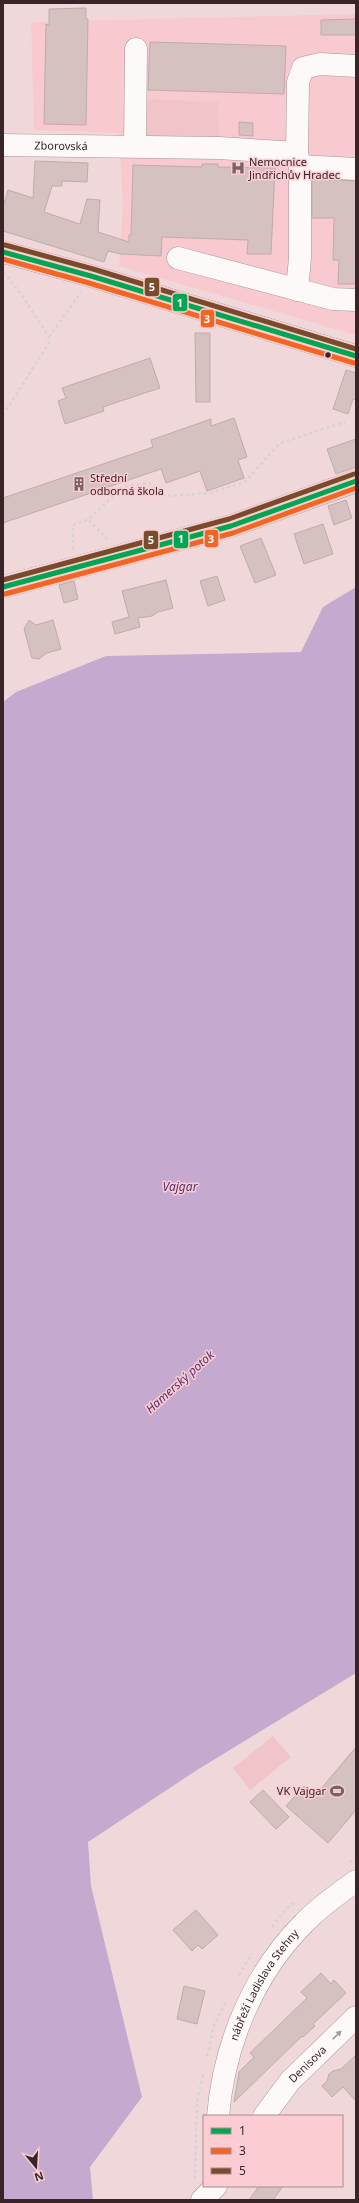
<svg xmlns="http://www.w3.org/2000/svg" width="359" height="2203" viewBox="0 0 359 2203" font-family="'Noto Sans',sans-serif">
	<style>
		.built { fill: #f8c9ce }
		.green { fill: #f1c4c9 }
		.water { fill: #c5a9ce }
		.building { fill: #d6c1c1; stroke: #c0abaa }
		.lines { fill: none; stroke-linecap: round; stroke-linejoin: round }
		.minor-casing { stroke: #a79395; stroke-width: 23 }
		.path { stroke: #d9d2d2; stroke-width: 2.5; stroke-dasharray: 3 3; stroke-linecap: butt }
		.minor { stroke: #fdf9f9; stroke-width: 22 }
		.bus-1-casing { stroke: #fbcdd2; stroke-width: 8 }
		.bus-2-casing { stroke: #fbcdd2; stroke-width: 8 }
		.bus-3-casing { stroke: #fbcdd2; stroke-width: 8 }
		.bus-1 { stroke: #00a651; stroke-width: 5 }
		.bus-2 { stroke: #f26522; stroke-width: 5 }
		.bus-3 { stroke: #7a4b2a; stroke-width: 5 }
		.oneway { fill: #a5999a }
		.bus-dot { fill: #392427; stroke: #fbcdd2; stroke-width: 1.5 }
		.labels { text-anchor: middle; stroke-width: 3; stroke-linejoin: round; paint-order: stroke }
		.street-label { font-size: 11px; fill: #392427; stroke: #fbcdd2 }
		.poi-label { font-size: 11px; fill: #392427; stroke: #fbcdd2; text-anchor: start }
		.water-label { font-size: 12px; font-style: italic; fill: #542d6d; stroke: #fbcdd2 }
		.line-badge { stroke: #fbcdd2; stroke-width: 1.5 }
		.badge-label { font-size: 11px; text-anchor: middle; font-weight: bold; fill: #fff }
	</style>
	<rect width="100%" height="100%" fill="#f0d8da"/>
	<polygon class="built" points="356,14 356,335 119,266 123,204 119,133 34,130 31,22"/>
	<g class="green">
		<polygon points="146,99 218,102 219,148 147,146"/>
		<polygon points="273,1736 291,1757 250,1790 233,1768"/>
	</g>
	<polygon class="water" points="356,587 356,1673 197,1770 88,1842 91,1886 142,2097 90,2167 93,2200 3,2200 3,702 16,692 106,656 301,652 323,607"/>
	<g class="building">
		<polygon points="86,8 86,19 88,19 86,125 44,124 46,24 49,25 49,9"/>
		<polygon points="356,19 356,35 321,35 321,20"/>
		<polygon points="150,42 286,46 284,94 148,90"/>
		<polygon points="239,122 253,123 253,136 239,135"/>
		<polygon points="35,161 88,163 87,182 62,181 62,186 52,186 44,212 80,224 87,199 100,200 98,232 129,242 129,235 131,235 133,165 202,167 202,164 218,164 218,167 275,168 271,254 247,254 248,240 162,237 161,256 121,254 108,251 104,262 3,231 3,207 8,190 33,198"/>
		<polygon points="312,179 356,181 356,284 338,284 339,260 333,260 334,218 312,218"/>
		<polygon points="195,333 210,333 210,402 196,402"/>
		<polygon points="150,358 160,388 103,407 104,411 65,424 58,401 66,398 62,388"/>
		<polygon points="346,370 356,373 356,400 353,399 348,414 333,409"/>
		<polygon points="234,418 247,457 238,460 244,478 207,491 200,471 166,483 161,469 3,523 3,498 153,447 151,440 211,419 211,426"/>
		<polygon points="356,439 356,467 336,474 327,449"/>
		<polygon points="346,500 352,518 334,525 328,506"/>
		<polygon points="323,524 333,554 304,564 294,534"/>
		<polygon points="261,538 276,575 255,583 240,546"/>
		<polygon points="217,576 225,600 208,606 200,581"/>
		<polygon points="166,580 173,608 158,612 152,616 138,618 140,627 115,634 112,622 129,617 122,591"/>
		<polygon points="74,581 78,599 64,603 59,585"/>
		<polygon points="29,620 36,625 53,620 61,649 47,653 39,659 32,658 24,629"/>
		<polygon points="356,1747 356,1810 328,1843 286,1806 304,1786 315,1796"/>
		<polygon points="263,1790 289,1817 276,1829 250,1802"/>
		<polygon points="196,1910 218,1935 202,1949 198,1945 192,1951 173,1930"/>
		<polygon points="321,1973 331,1984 334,1980 346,1993 313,2024 315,2026 303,2037 302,2036 234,2102 239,2072 254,2057 250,2053 307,1998 301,1992"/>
		<polygon points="184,1986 205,1991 197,2024 177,2019"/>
		<polygon points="356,2055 356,2101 343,2087 332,2097 322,2086 327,2081 329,2074 333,2071 341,2069"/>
		<polygon points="259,2186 283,2186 273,2200 249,2200"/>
	</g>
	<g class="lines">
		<defs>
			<g id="minor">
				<path id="s1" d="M3,145L219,148L297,153"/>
				<polyline points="135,146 136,49"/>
				<polyline points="300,166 356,169"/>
				<polyline points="3,252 91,276 356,356"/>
				<polyline points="178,258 333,299 356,300"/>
				<polyline points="297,290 300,258 300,166 297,153 298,82 303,68 320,64 356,66"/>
				<polyline points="3,587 231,526 356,481"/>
				<path id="s2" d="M218,2116C224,2045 253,1974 304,1923C319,1907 338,1894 356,1881"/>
				<path id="s3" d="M264,2116L290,2081L356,2017"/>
				<polyline points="202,2200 216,2186"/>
			</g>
		</defs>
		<use href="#minor" class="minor-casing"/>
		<g class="path">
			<polyline points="49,337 81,292"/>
			<polyline points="3,415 49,343 49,337 23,297 5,273"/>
			<polyline points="89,520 107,539"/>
			<polyline points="73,549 73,525 89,519 122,487 149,483 165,496 210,493 245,482 280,443 345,422"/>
			<polyline points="350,1862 356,1859"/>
			<polyline points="272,1927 285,1910 297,1901"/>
			<polyline points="239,1975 252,1954"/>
			<polyline points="207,2056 214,2025 227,1999"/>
			<polyline points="195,2179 197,2102 203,2075"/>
		</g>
		<use href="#minor" class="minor"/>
		<defs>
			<g id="bus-1">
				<polyline points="3,252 91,276 356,356"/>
				<polyline points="3,587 231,526 356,481"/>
			</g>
			<g id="bus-2">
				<polyline points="3,259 89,283 354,363"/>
				<polyline points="5,594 233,533 356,488"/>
			</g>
			<g id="bus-3">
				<polyline points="5,245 93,269 356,349"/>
				<polyline points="3,580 229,519 354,474"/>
			</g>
		</defs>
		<use href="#bus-1" class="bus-1-casing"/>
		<use href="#bus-2" class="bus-2-casing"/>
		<use href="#bus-3" class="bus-3-casing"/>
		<use href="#bus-1" class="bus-1"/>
		<use href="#bus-2" class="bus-2"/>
		<use href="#bus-3" class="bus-3"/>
	</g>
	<defs><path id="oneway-solid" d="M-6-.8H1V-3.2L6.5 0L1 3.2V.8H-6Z"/></defs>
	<use class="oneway" href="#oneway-solid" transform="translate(337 2035) rotate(-44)"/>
	<defs>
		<symbol id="hospital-bare" viewBox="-9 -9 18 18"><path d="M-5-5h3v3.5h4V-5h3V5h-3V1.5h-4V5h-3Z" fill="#796366" stroke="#fbcdd2" stroke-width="2.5" paint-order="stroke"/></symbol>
		<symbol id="building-bare" viewBox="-9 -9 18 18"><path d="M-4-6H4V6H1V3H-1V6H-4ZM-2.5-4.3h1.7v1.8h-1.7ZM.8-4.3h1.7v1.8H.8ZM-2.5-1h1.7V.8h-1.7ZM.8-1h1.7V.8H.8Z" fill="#796366" stroke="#fbcdd2" stroke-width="2.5" paint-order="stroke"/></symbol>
		<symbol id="stadium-bare" viewBox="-9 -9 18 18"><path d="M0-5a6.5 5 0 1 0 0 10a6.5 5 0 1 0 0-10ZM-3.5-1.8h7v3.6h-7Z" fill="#796366" stroke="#fbcdd2" stroke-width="2.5" paint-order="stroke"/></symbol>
	</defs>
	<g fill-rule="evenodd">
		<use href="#hospital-bare" x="228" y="158" width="20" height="20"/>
		<use href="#building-bare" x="69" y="474" width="20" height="20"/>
		<use href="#stadium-bare" x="327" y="1781" width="20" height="20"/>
	</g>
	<circle class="bus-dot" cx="328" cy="355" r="3.5"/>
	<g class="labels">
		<g class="street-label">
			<text dy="4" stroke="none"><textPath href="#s1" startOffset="58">Zborovská</textPath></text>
			<text dy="4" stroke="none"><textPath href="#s2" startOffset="141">nábřeží Ladislava Stehny</textPath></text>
			<text dy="4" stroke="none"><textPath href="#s3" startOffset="68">Denisova</textPath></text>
		</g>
		<g class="poi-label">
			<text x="249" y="166">Nemocnice<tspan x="249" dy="13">Jindřichův Hradec</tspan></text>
			<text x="90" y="482">Střední<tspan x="90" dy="13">odborná škola</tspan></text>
			<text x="326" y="1795" text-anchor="end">VK Vajgar</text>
		</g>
		<g class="water-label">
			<text x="180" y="1191">Vajgar</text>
			<text transform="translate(180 1382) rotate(-42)" y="4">Hamerský potok</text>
		</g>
	</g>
	<g class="line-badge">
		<rect x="144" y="277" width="16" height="20" rx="4" fill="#7a4b2a"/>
		<rect x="172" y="293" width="16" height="19" rx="4" fill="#00a651"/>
		<rect x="200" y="309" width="15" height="19" rx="4" fill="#f26522"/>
		<rect x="204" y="529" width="15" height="19" rx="4" fill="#f26522"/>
		<rect x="173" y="530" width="16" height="19" rx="4" fill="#00a651"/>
		<rect x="143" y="530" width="16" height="20" rx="4" fill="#7a4b2a"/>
	</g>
	<g class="badge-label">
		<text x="152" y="291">5</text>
		<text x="180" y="307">1</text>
		<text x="207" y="323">3</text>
		<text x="211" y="543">3</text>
		<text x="181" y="543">1</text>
		<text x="151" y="544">5</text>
	</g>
	<rect width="359" height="2203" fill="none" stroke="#392427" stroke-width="8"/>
	<rect x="203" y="2115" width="140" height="72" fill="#fbcdd2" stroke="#ad898e"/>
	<rect x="211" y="2128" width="20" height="6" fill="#00a651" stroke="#ad898e"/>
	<text x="239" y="2135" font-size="12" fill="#392427">1</text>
	<rect x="211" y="2148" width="20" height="6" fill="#f26522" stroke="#ad898e"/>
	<text x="239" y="2155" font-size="12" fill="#392427">3</text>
	<rect x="211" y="2168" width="20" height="6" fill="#7a4b2a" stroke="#ad898e"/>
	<text x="239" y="2175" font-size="12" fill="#392427">5</text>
	<g transform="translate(36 2167) rotate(162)" stroke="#fbcdd2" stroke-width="3" paint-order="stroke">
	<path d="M0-3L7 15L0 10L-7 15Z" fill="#392427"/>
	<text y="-6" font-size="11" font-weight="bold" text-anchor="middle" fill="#392427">N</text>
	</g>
</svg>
